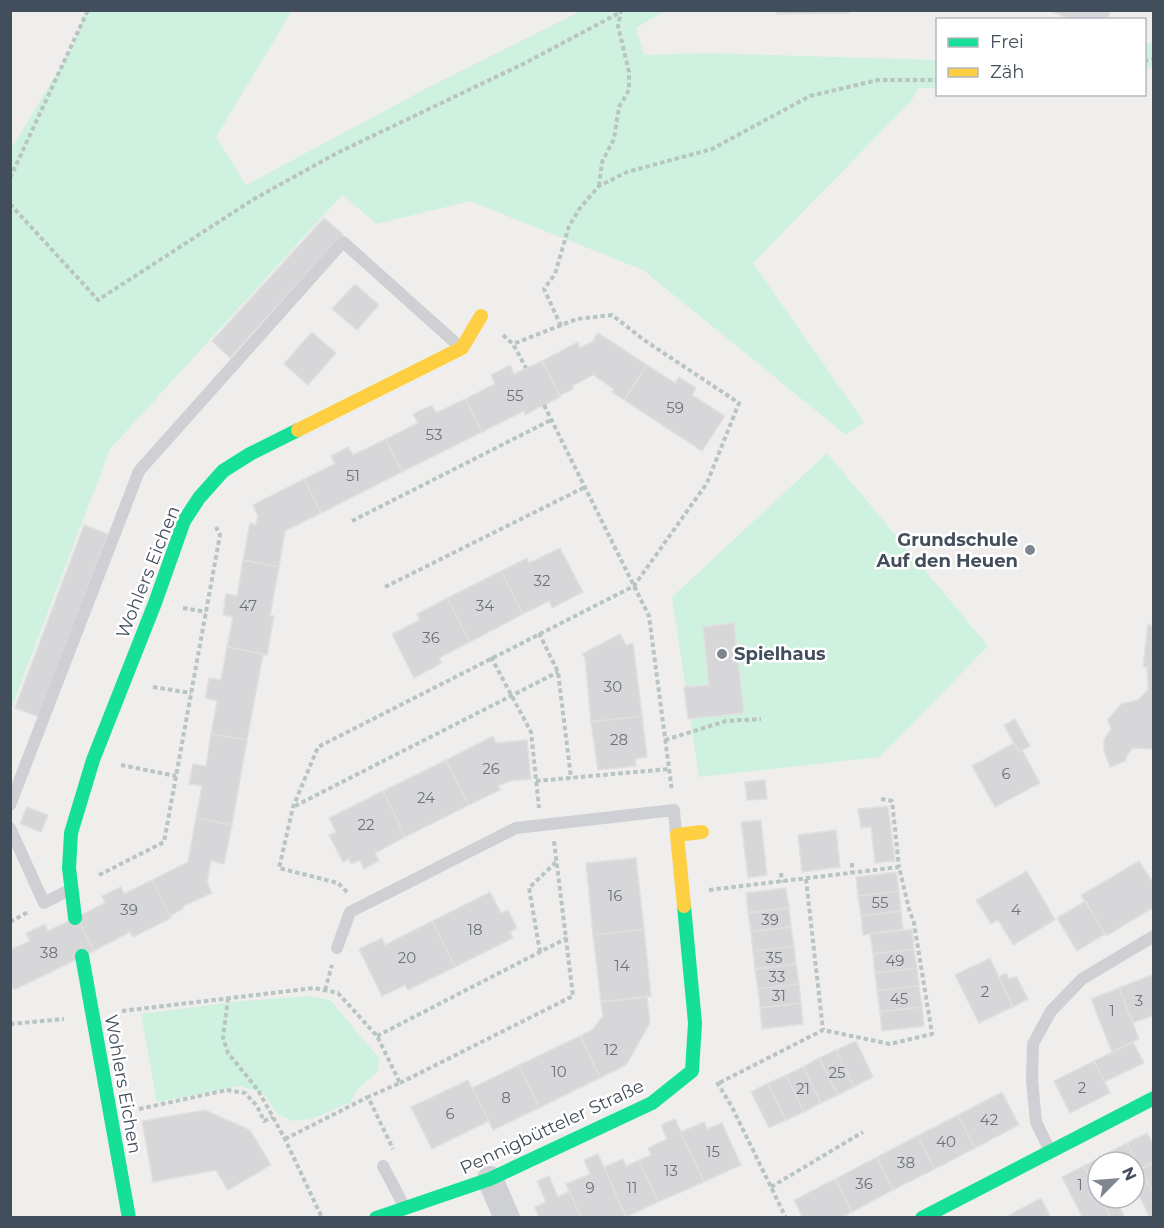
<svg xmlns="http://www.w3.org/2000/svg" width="1164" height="1228" viewBox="0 0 1164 1228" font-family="Montserrat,sans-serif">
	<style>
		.green { fill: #cff1df }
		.building { fill: #d7d7d9; stroke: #e0e0e0; stroke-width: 1.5 }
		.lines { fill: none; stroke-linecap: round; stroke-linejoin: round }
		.path { stroke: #b8c5c2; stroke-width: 4; stroke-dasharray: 4.5 3; stroke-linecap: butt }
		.lane { stroke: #ced0d4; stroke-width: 12 }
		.street { stroke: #ced0d4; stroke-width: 26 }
		.fast { stroke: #16e098; stroke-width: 14 }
		.slow { stroke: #ffcf43; stroke-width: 14 }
		.poi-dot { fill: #7f868f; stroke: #fff; stroke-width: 2 }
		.labels { text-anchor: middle; stroke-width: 5; stroke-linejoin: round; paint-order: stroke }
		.number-label { font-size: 15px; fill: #6a727c }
		.poi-label { font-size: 18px; font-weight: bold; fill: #434e5c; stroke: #fff; text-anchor: end }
		.street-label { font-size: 18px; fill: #434e5c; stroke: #fff }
	</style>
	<rect width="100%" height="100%" fill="#efeeed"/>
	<g class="green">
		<polygon points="86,10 292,11 216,137 246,185 431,86 581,11 665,11 636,28 644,55 704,53 937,60 937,88 919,88 911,101 753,263 864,422 846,435 643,270 470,201 377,224 342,195 110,449 11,709 11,149 72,48"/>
		<polygon points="1153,42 1153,67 1145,69 1145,44"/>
		<polygon points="827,453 988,646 880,757 699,777 672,597"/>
		<polygon points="309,996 330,1000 379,1058 378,1072 357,1089 351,1102 312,1119 293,1121 277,1114 264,1093 240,1086 157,1102 141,1014 241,1001"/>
	</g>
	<g class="building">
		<polygon points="757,10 850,10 849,13 777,14 777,11"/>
		<polygon points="1047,10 1111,10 1107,20 1073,20"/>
		<polygon points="324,218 343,234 230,358 212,341"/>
		<polygon points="355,284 379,305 357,330 332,309"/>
		<polygon points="312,332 336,353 308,385 284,364"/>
		<polygon points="598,333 647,365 624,400 612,392 614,389 593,375 572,386 573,389 559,396 542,361 578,342 580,348 592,342"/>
		<polygon points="542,361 560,397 525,415 524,411 482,432 465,399 495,384 491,375 510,365 514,374"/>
		<polygon points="647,365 675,383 679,377 696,388 692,395 725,416 702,451 624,400"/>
		<polygon points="465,399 482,432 402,472 386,439 418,423 413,414 432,405 436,413"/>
		<polygon points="386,439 402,472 321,513 304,479 335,464 331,456 348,447 353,455"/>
		<polygon points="304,479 321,513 285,531 279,567 243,560 250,523 256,525 258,516 253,505"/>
		<polygon points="84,525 108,534 39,717 15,708"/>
		<polygon points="560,548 583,592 552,608 549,601 523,614 501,571 527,558 529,563"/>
		<polygon points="243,560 279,567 270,616 274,616 267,655 227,647 233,617 223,615 226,594 237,596"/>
		<polygon points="501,571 523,614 470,642 447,598"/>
		<polygon points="447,598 470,642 439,658 442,663 414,678 392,634 420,620 417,614"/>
		<polygon points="734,623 744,713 688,719 684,687 709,685 703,627"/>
		<polygon points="1148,624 1154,627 1154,749 1133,748 1128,754 1125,761 1110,767 1104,751 1104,740 1111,729 1108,720 1121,704 1138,700 1148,690 1147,667 1143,667"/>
		<polygon points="620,634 626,645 633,643 642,716 591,722 585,658 582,654"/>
		<polygon points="227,647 263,654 247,740 211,734 217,701 205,698 209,678 221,680"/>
		<polygon points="642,716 647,757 635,759 636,766 598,770 591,722"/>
		<polygon points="1015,719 1030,746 1019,752 1004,725"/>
		<polygon points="211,734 247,740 232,825 196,818 202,786 189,784 193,764 206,766"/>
		<polygon points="493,736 496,743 527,740 531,779 510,781 498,786 500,790 469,805 446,760"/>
		<polygon points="1014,743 1019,752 1022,750 1040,783 995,807 972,766"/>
		<polygon points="446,760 469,805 405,837 383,791"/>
		<polygon points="765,780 767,799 747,800 745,782"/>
		<polygon points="383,791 405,837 375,853 379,861 364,869 360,860 351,864 349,859 343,862 329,835 336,832 329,818"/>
		<polygon points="888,806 895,861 875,863 871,827 861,828 858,809"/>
		<polygon points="27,807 48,815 41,832 20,824"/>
		<polygon points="196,818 232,825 224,864 211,861 207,882 212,893 183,906 184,908 170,916 152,880 188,862"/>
		<polygon points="761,820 767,875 748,878 741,822"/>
		<polygon points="836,830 840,867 802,872 798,835"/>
		<polygon points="636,858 644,929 593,935 586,863"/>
		<polygon points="1139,861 1154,884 1154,907 1106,936 1081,895"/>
		<polygon points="1027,871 1055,920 1013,945 998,920 991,924 976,900"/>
		<polygon points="896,872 899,891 858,896 856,877"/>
		<polygon points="152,880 171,918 133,937 130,932 94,951 77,917 105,903 102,896 121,887 124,894"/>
		<polygon points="786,888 789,908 748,913 746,893"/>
		<polygon points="899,891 901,911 861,916 858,896"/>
		<polygon points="490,892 501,913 508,910 517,928 510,932 513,938 455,967 432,921"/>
		<polygon points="1085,901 1105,934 1077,951 1057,918"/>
		<polygon points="789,908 791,927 751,932 748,913"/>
		<polygon points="901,911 903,929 863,935 861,916"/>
		<polygon points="77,917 94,951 14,990 10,982 10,950 30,941 26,933 45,924 48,931"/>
		<polygon points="432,921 455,967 408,990 405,985 382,996 359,949 382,938 385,945"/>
		<polygon points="791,927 794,946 753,951 751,932"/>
		<polygon points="644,929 651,996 601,1002 593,935"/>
		<polygon points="912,929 914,949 873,954 870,934"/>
		<polygon points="794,946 796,964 755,969 753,951"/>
		<polygon points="914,949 917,968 875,973 873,954"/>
		<polygon points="990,958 1013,1007 979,1023 955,975"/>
		<polygon points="796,964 799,984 758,989 755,969"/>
		<polygon points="917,968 919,986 877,991 875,973"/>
		<polygon points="1006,973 1009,979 1016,976 1028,999 1013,1007 999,977"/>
		<polygon points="1154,974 1154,1015 1133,1023 1119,988"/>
		<polygon points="799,984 801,1003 760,1008 758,989"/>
		<polygon points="919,986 922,1007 880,1012 877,991"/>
		<polygon points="1119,988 1139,1039 1112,1052 1091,999"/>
		<polygon points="647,997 650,1023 626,1065 600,1078 580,1036 592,1030 603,1016 601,1002"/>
		<polygon points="801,1003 803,1024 762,1029 760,1008"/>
		<polygon points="922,1007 924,1026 882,1031 880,1012"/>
		<polygon points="580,1036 600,1078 539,1108 519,1065"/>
		<polygon points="856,1041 873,1077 854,1087 836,1050"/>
		<polygon points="1133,1042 1144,1063 1104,1082 1094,1061"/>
		<polygon points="836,1050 854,1087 838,1095 819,1058"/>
		<polygon points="819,1058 838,1095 821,1103 803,1067"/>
		<polygon points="1094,1061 1110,1093 1070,1113 1054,1081"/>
		<polygon points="519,1065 539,1108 493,1130 472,1088"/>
		<polygon points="803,1067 821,1103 804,1112 786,1075"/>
		<polygon points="786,1075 804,1112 786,1120 768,1083"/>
		<polygon points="468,1080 489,1121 432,1149 411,1107"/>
		<polygon points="768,1083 786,1120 769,1128 751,1092"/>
		<polygon points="1002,1092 1019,1125 975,1148 958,1115"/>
		<polygon points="205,1110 250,1130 271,1165 228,1190 216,1170 153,1182 142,1121"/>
		<polygon points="958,1115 975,1148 935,1169 917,1136"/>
		<polygon points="675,1119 704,1182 658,1202 639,1160 651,1155 648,1148 667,1139 661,1125"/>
		<polygon points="704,1122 707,1129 722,1123 741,1165 704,1182 681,1132"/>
		<polygon points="1147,1133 1154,1146 1154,1162 1140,1169 1127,1143"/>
		<polygon points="917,1136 935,1169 893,1190 877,1157"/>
		<polygon points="1127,1143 1140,1169 1134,1172 1134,1162 1113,1162 1108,1153"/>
		<polygon points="598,1154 626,1217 624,1218 581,1218 569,1191 566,1184 590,1174 584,1160"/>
		<polygon points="1105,1155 1109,1162 1098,1162 1098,1192 1084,1166"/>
		<polygon points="877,1157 893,1190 852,1212 835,1179"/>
		<polygon points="623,1159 626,1166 639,1160 658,1202 626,1217 604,1167"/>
		<polygon points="1151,1163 1154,1168 1154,1194 1140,1169"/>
		<polygon points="1084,1166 1098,1192 1098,1198 1101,1198 1111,1218 1083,1218 1062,1177"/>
		<polygon points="1140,1169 1154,1194 1154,1218 1150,1218 1134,1185 1134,1172"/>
		<polygon points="549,1176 558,1197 569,1191 581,1218 539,1218 535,1207 546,1202 537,1181"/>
		<polygon points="835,1179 852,1212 841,1218 803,1218 794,1200"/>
		<polygon points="1041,1198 1051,1218 1004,1218"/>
		<polygon points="1101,1198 1115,1198 1125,1218 1111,1218"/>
	</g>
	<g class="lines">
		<g class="path">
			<polyline points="1144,61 1154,59"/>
			<polyline points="10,178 88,10"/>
			<polyline points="599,186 602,162 614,139 619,107 629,90 629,72 618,26 621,11"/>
			<polyline points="10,204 98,300 254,199 337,153 525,63 621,12"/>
			<polyline points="561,326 544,289 555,274 569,226 580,208 599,186 627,172 712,149 810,96 878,80 938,80"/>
			<polyline points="503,335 513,344 526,368"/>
			<polyline points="544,405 649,616 672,791"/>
			<polyline points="352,521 551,420"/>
			<polyline points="385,587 585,487"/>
			<polyline points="183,608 206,612"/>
			<polyline points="539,633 558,672 571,778"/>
			<polyline points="491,657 531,732 539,808"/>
			<polyline points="153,687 191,693"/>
			<polyline points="665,740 726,721 761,719"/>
			<polyline points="121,765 176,776"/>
			<polyline points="536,781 669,769"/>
			<polyline points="881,799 892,801 899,867"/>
			<polyline points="295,806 558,672"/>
			<polyline points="852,863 852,873"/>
			<polyline points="781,873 782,882"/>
			<polyline points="99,875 164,842 220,535 216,527"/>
			<polyline points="806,879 823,1030"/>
			<polyline points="709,890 899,867 909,909 914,923 932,1034 890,1044 823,1030 719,1083"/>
			<polyline points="347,892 338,883 279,868 293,807 318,747 634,586 707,483 739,403 644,340 612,315 577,319 513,344"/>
			<polyline points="10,922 28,912"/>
			<polyline points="540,952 529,888 556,862"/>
			<polyline points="325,990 332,965"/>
			<polyline points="228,998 223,1038 228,1053 258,1090 285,1139 322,1218"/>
			<polyline points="122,1011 314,988 338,993 377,1036 400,1083 368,1097 393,1149"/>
			<polyline points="10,1024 64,1019"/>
			<polyline points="377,1036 567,938"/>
			<polyline points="717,1082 732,1107 786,1218"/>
			<polyline points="400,1083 573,996 554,841"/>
			<polyline points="139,1109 227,1090 245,1093 257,1106 264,1121 273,1117"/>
			<polyline points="285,1139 368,1097"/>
			<polyline points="771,1187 863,1132"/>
		</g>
		<g class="lane">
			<polyline points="10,805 139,471 343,242 459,346"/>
			<polyline points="10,828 44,903 69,890"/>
			<polyline points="337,948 350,912 516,828 674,810 676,834"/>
			<polyline points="1050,1151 1036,1122 1032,1080 1033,1044 1051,1011 1082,979 1154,936"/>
			<polyline points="383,1166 405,1208"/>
		</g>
		<polyline class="street" points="490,1179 507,1218"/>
		<g class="fast">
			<polyline points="75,918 69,868 71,833 93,760 155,603 184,521 199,498 223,471 250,454 298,430"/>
			<polyline points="82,956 129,1218"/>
			<polyline points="376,1218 490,1179 652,1103 692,1071 695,1023 684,906"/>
			<polyline points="922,1218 1154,1098"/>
		</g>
		<g class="slow">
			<polyline points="298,430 462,348 481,316"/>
			<polyline points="684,906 677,835 702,832"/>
		</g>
	</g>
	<g class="poi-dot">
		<circle cx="1030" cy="550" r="6"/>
		<circle cx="722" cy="654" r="6"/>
	</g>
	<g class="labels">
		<g class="number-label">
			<text x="515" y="401">55</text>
			<text x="675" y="413">59</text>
			<text x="434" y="440">53</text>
			<text x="353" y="481">51</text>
			<text x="542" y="586">32</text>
			<text x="248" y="611">47</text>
			<text x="485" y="611">34</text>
			<text x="431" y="643">36</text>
			<text x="613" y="692">30</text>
			<text x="619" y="745">28</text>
			<text x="491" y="774">26</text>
			<text x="1006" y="779">6</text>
			<text x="426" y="803">24</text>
			<text x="366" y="830">22</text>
			<text x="615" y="901">16</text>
			<text x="880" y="908">55</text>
			<text x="129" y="915">39</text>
			<text x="1016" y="915">4</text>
			<text x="770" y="925">39</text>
			<text x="475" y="935">18</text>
			<text x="49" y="958">38</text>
			<text x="407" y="963">20</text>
			<text x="774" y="963">35</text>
			<text x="895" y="966">49</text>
			<text x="622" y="971">14</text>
			<text x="777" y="982">33</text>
			<text x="985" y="997">2</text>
			<text x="779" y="1001">31</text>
			<text x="899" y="1004">45</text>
			<text x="1139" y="1006">3</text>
			<text x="1112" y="1016">1</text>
			<text x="611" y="1055">12</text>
			<text x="559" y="1077">10</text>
			<text x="837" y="1078">25</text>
			<text x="1082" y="1093">2</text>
			<text x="803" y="1094">21</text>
			<text x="506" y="1103">8</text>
			<text x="450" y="1119">6</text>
			<text x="989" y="1125">42</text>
			<text x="946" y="1147">40</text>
			<text x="713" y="1157">15</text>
			<text x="906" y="1168">38</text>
			<text x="671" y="1176">13</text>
			<text x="864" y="1189">36</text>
			<text x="1080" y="1190">1</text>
			<text x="590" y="1193">9</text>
			<text x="632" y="1193">11</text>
		</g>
		<g class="poi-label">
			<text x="1018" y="546">Grundschule<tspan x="1018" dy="21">Auf den Heuen</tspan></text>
			<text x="734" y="660" text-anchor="start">Spielhaus</text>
		</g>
		<g class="street-label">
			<text transform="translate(148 572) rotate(-68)" y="6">Wohlers Eichen</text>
			<text transform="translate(123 1084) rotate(80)" y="6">Wohlers Eichen</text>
			<text transform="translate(552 1127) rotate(-25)" y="6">Pennigbütteler Straße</text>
		</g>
	</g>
	<rect width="1164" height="1228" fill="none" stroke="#434e5c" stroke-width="24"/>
	<rect x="936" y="18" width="210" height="78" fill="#ffffff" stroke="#b4b8be" stroke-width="1.5"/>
	<rect x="948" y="38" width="30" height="9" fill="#16e098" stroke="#b4b8be" stroke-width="1.5"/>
	<text x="990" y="48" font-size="18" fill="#434e5c">Frei</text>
	<rect x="948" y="68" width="30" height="9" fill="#ffcf43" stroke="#b4b8be" stroke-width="1.5"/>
	<text x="990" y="78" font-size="18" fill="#434e5c">Zäh</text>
	<g transform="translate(1116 1180) rotate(65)"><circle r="28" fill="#ffffff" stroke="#b4b8be" stroke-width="1.5"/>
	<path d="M0-4.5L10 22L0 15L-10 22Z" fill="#7f868f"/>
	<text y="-9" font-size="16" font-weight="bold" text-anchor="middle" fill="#434e5c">N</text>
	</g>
</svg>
